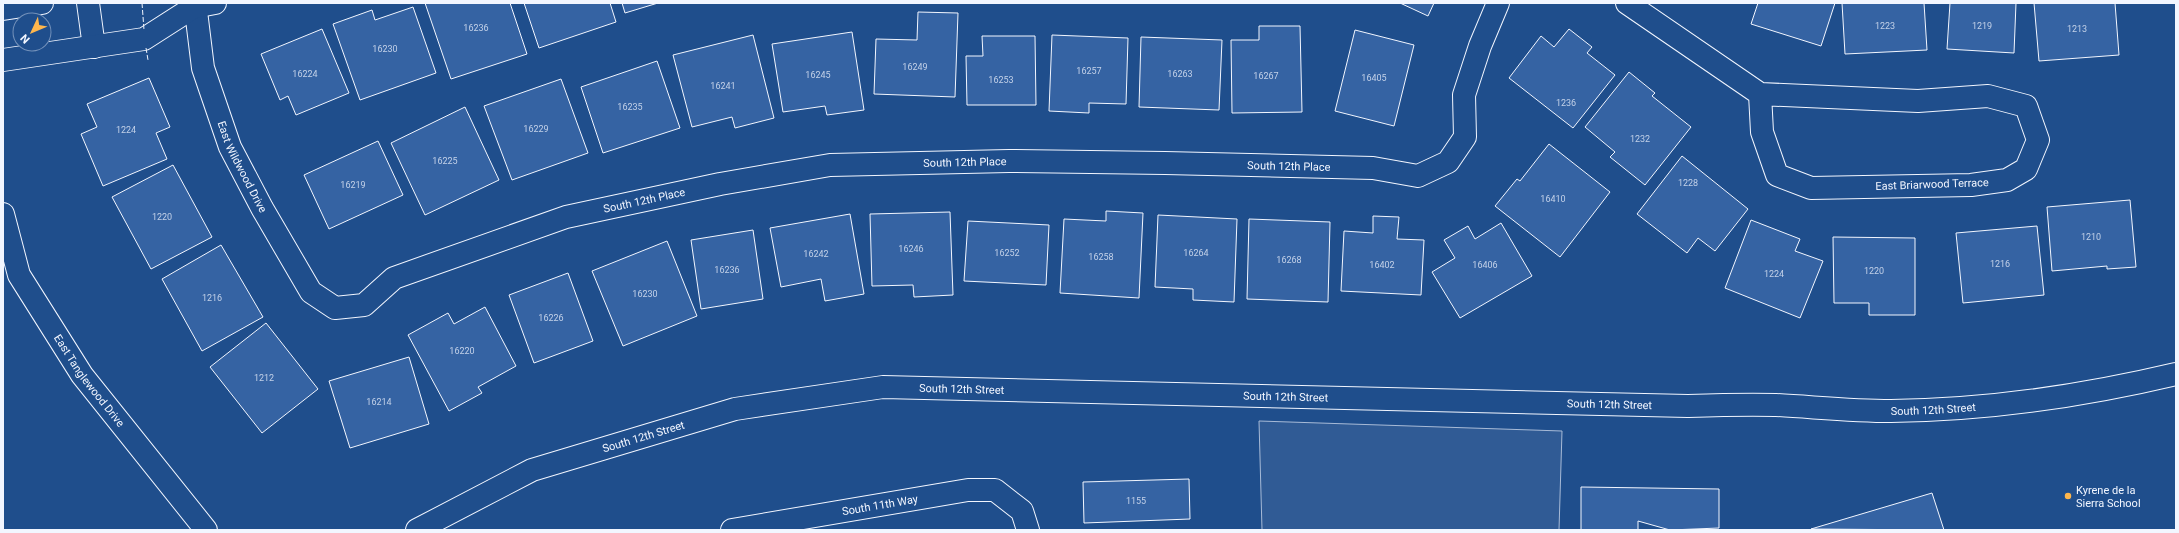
<svg xmlns="http://www.w3.org/2000/svg" width="2179" height="533" viewBox="0 0 2179 533" font-family="Roboto,sans-serif">
	<style>
		.built { fill: #305b95; stroke: #a8bbd7 }
		.building { fill: #3563a3; stroke: #f2f6ff }
		.lines { fill: none; stroke-linecap: round; stroke-linejoin: round }
		.street-casing { stroke: #f2f6ff; stroke-width: 24 }
		.street { stroke: #1f4e8c; stroke-width: 22 }
		.fence { stroke: #f2f6ff; stroke-width: 1; stroke-dasharray: 5 2; stroke-linecap: butt }
		.poi-dot { fill: #ffb74d; stroke: #1f4e8c; stroke-width: 1.5 }
		.labels { text-anchor: middle; stroke-width: 3; stroke-linejoin: round; paint-order: stroke }
		.number-label { font-size: 9px; fill: #c3d1e8 }
		.street-label { font-size: 11px; fill: #f2f6ff; stroke: #1f4e8c }
		.poi-label { font-size: 11px; fill: #f2f6ff; stroke: #1f4e8c; text-anchor: start }
	</style>
	<rect width="100%" height="100%" fill="#1f4e8c"/>
	<polygon class="built" points="1259,421 1562,431 1559,530 1262,530"/>
	<g class="building">
		<polygon points="425,3 510,3 527,54 451,79"/>
		<polygon points="524,3 610,3 616,22 539,48"/>
		<polygon points="622,3 658,3 625,13"/>
		<polygon points="1400,3 1434,3 1428,16"/>
		<polygon points="1758,3 1835,3 1821,46 1751,24"/>
		<polygon points="1842,3 1924,3 1927,50 1845,54"/>
		<polygon points="1950,3 2016,3 2014,53 1947,49"/>
		<polygon points="2034,3 2115,3 2119,55 2039,61"/>
		<polygon points="413,7 436,73 360,100 333,24 372,10 375,20"/>
		<polygon points="918,12 958,13 955,97 874,94 876,39 917,40"/>
		<polygon points="1259,26 1300,26 1302,112 1232,113 1231,40 1259,40"/>
		<polygon points="322,29 349,93 296,115 288,96 280,100 261,54"/>
		<polygon points="1569,29 1592,47 1587,53 1615,75 1573,128 1509,78 1541,36 1554,47"/>
		<polygon points="1355,30 1414,45 1394,126 1335,111"/>
		<polygon points="852,32 864,110 827,115 825,106 783,112 772,44"/>
		<polygon points="753,35 774,118 735,128 732,117 692,127 673,55"/>
		<polygon points="1052,35 1128,38 1126,104 1089,103 1089,113 1049,111"/>
		<polygon points="982,36 1035,36 1036,105 967,105 966,56 983,56"/>
		<polygon points="1141,37 1222,40 1219,110 1139,107"/>
		<polygon points="657,61 680,128 603,153 581,87"/>
		<polygon points="1629,72 1655,93 1652,96 1691,127 1645,185 1610,157 1615,152 1585,127"/>
		<polygon points="149,78 170,127 156,133 167,159 103,186 81,134 97,127 87,104"/>
		<polygon points="561,79 588,153 512,180 484,106"/>
		<polygon points="465,107 499,180 425,215 391,143"/>
		<polygon points="378,141 403,195 329,229 304,175"/>
		<polygon points="1549,144 1610,192 1560,257 1495,206 1517,179 1520,181"/>
		<polygon points="1682,156 1748,209 1715,251 1698,238 1687,253 1637,214"/>
		<polygon points="173,165 212,237 151,269 112,197"/>
		<polygon points="2130,200 2136,267 2107,269 2107,266 2052,271 2047,207"/>
		<polygon points="1106,211 1143,213 1139,298 1060,293 1064,219 1106,221"/>
		<polygon points="950,212 953,295 914,297 913,285 872,286 870,214"/>
		<polygon points="850,214 864,294 825,301 821,279 781,287 770,228"/>
		<polygon points="1158,215 1237,219 1234,302 1193,300 1193,289 1155,287"/>
		<polygon points="1373,216 1399,217 1397,239 1424,240 1421,295 1341,291 1344,231 1373,233"/>
		<polygon points="1249,219 1330,222 1328,302 1247,299"/>
		<polygon points="1751,220 1800,239 1795,251 1823,261 1800,318 1725,288"/>
		<polygon points="968,221 1049,225 1046,285 964,281"/>
		<polygon points="1501,223 1532,276 1460,318 1432,272 1455,258 1444,240 1468,226 1475,239"/>
		<polygon points="2037,226 2044,295 1963,303 1956,233"/>
		<polygon points="753,230 763,299 701,309 691,240"/>
		<polygon points="1833,237 1915,238 1915,315 1869,315 1869,303 1834,303"/>
		<polygon points="667,241 697,316 623,346 592,271"/>
		<polygon points="221,245 263,317 202,351 162,279"/>
		<polygon points="568,273 593,341 534,363 509,295"/>
		<polygon points="485,307 516,366 478,387 482,393 449,411 408,335 448,313 454,324"/>
		<polygon points="266,323 318,389 262,433 210,367"/>
		<polygon points="409,357 429,424 350,448 329,381"/>
		<polygon points="1189,479 1190,519 1084,523 1083,482"/>
		<polygon points="1581,487 1719,489 1719,528 1670,530 1638,521 1638,530 1581,530"/>
		<polygon points="1932,493 1944,530 1811,529"/>
	</g>
	<g class="lines">
		<defs>
			<g id="street">
				<polyline points="88,3 94,47"/>
				<path id="s1" d="M195,3L203,68L230,147L262,208L311,292L335,308L364,305L394,278L566,217L720,184L830,165L1009,161L1165,163L1373,168L1418,176L1448,162L1465,137L1464,95L1480,46L1498,3"/>
				<polyline points="1627,3 1760,94 1918,101 1988,96 2026,106 2038,140 2026,169 2007,180 1971,185 1811,188 1777,175 1762,132 1760,94"/>
				<polyline points="3,9 42,3"/>
				<polyline points="3,60 144,39 194,7 215,3"/>
				<path id="s2" d="M3,214L19,275L82,375L206,530"/>
				<path id="s3" d="M417,530L532,470L735,409L883,387L1688,406C1717,405 1746,404 1776,405C1814,407 1852,411 1891,411C1986,410 2083,396 2176,374"/>
				<path id="s4" d="M732,530L968,490H995L1022,511L1028,530"/>
			</g>
		</defs>
		<use href="#street" class="street-casing"/>
		<use href="#street" class="street"/>
		<g class="fence">
			<polyline points="142,3 144,30"/>
			<polyline points="146,48 148,60"/>
		</g>
	</g>
	<circle class="poi-dot" cx="2068" cy="496" r="4"/>
	<g class="labels">
		<g class="number-label">
			<text x="1885" y="29">1223</text>
			<text x="1982" y="29">1219</text>
			<text x="476" y="31">16236</text>
			<text x="2077" y="32">1213</text>
			<text x="385" y="52">16230</text>
			<text x="915" y="70">16249</text>
			<text x="1089" y="74">16257</text>
			<text x="305" y="77">16224</text>
			<text x="1180" y="77">16263</text>
			<text x="818" y="78">16245</text>
			<text x="1266" y="79">16267</text>
			<text x="1374" y="81">16405</text>
			<text x="1001" y="83">16253</text>
			<text x="723" y="89">16241</text>
			<text x="1566" y="106">1236</text>
			<text x="630" y="110">16235</text>
			<text x="536" y="132">16229</text>
			<text x="126" y="133">1224</text>
			<text x="1640" y="142">1232</text>
			<text x="445" y="164">16225</text>
			<text x="1688" y="186">1228</text>
			<text x="353" y="188">16219</text>
			<text x="1553" y="202">16410</text>
			<text x="162" y="220">1220</text>
			<text x="2091" y="240">1210</text>
			<text x="911" y="252">16246</text>
			<text x="1007" y="256">16252</text>
			<text x="1196" y="256">16264</text>
			<text x="816" y="257">16242</text>
			<text x="1101" y="260">16258</text>
			<text x="1289" y="263">16268</text>
			<text x="2000" y="267">1216</text>
			<text x="1382" y="268">16402</text>
			<text x="1485" y="268">16406</text>
			<text x="727" y="273">16236</text>
			<text x="1874" y="274">1220</text>
			<text x="1774" y="277">1224</text>
			<text x="645" y="297">16230</text>
			<text x="212" y="301">1216</text>
			<text x="551" y="321">16226</text>
			<text x="462" y="354">16220</text>
			<text x="264" y="381">1212</text>
			<text x="379" y="405">16214</text>
			<text x="1136" y="504">1155</text>
		</g>
		<g class="street-label">
			<text dy="4" stroke="none"><textPath href="#s1" startOffset="1000">South 12th Place</textPath></text>
			<text dy="4" stroke="none"><textPath href="#s1" startOffset="172">East Wildwood Drive</textPath></text>
			<text dy="4" stroke="none"><textPath href="#s1" startOffset="1324">South 12th Place</textPath></text>
			<text transform="translate(1932 184) rotate(-2)" y="4">East Briarwood Terrace</text>
			<text dy="4" stroke="none"><textPath href="#s1" startOffset="676">South 12th Place</textPath></text>
			<text dy="4" stroke="none"><textPath href="#s2" startOffset="190">East Tanglewood Drive</textPath></text>
			<text dy="4" stroke="none"><textPath href="#s3" startOffset="570">South 12th Street</textPath></text>
			<text dy="4" stroke="none"><textPath href="#s3" startOffset="894">South 12th Street</textPath></text>
			<text dy="4" stroke="none"><textPath href="#s3" startOffset="1218">South 12th Street</textPath></text>
			<text dy="4" stroke="none"><textPath href="#s3" startOffset="1542">South 12th Street</textPath></text>
			<text dy="4" stroke="none"><textPath href="#s3" startOffset="246">South 12th Street</textPath></text>
			<text dy="4" stroke="none"><textPath href="#s4" startOffset="150">South 11th Way</textPath></text>
		</g>
		<g class="poi-label">
			<text x="2076" y="494">Kyrene de la<tspan x="2076" dy="13">Sierra School</tspan></text>
		</g>
	</g>
	<rect width="2179" height="533" fill="none" stroke="#f2f6ff" stroke-width="8"/>
	<g transform="translate(32 32) rotate(226)"><circle r="19" fill="#1f4e8c" stroke="#7391ba"/>
	<path d="M0-3L7 15L0 10L-7 15Z" fill="#ffb74d"/>
	<text y="-6" font-size="11" font-weight="bold" text-anchor="middle" fill="#f2f6ff">N</text>
	</g>
</svg>
